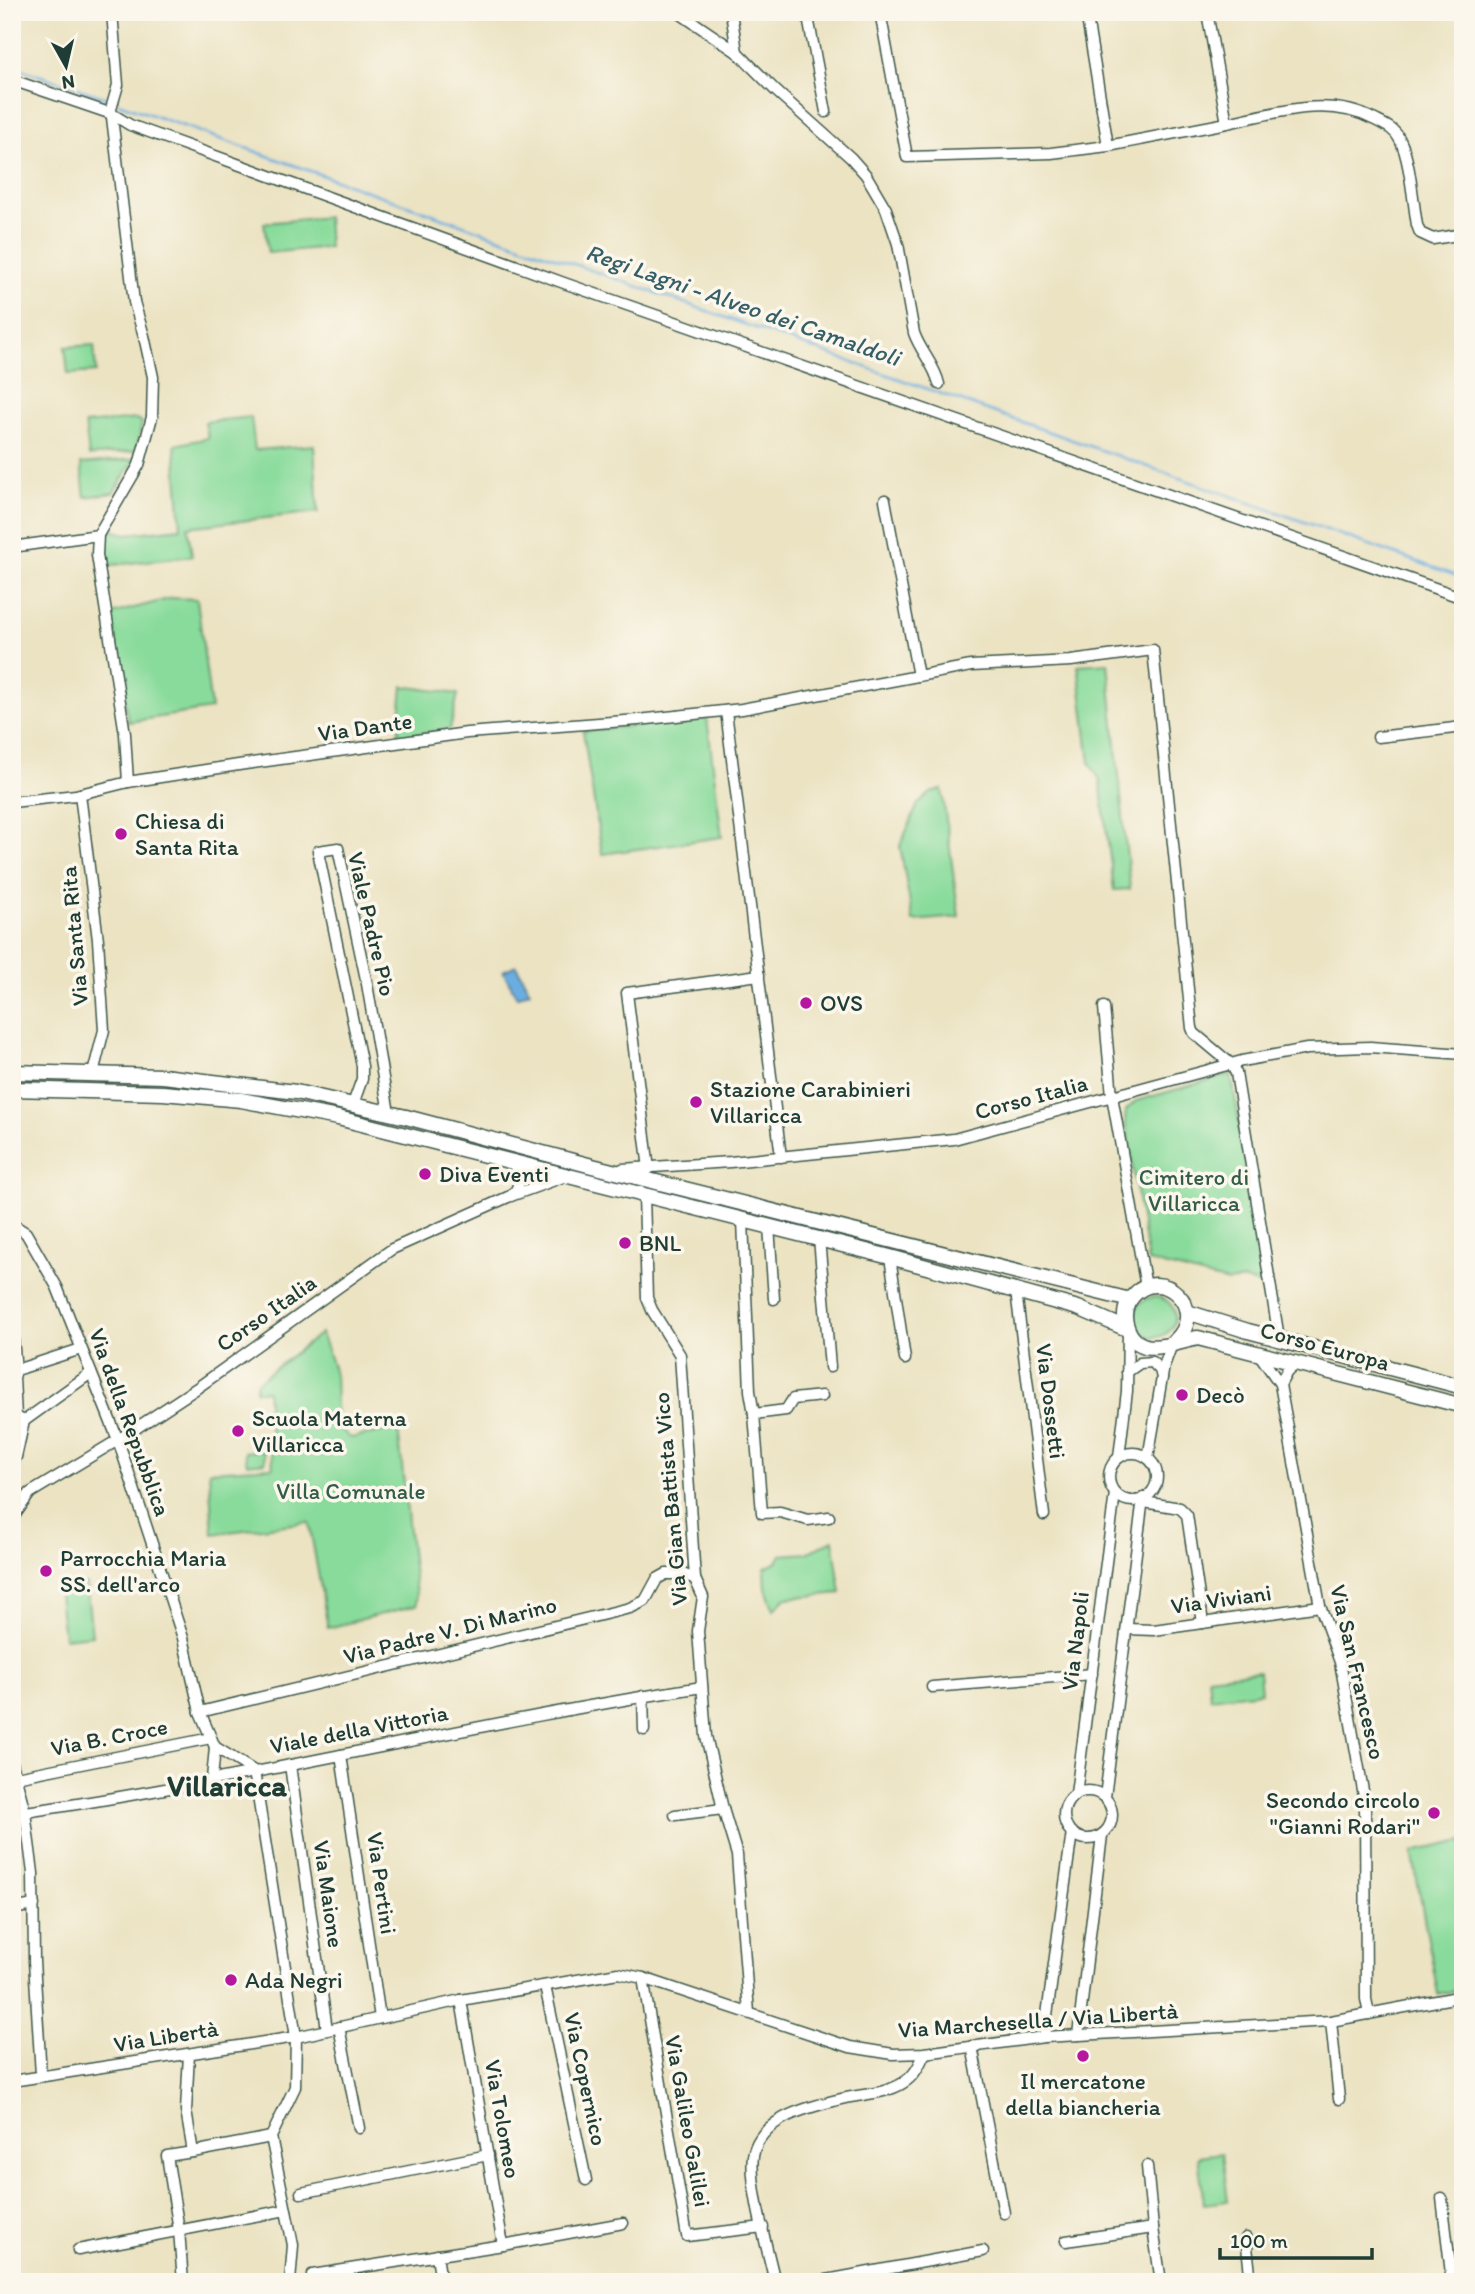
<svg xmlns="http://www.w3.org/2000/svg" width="1475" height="2294" viewBox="0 0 1475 2294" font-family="Itim,sans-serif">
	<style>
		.green { fill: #89db9b; stroke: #548c68; stroke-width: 2 }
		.water { fill: #6cade0; stroke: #46758a; stroke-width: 2 }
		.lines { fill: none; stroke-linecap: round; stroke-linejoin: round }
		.stream { stroke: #6cade0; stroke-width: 2.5 }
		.minor-casing { stroke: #3e5649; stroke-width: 13 }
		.major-casing { stroke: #3e5649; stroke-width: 17 }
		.minor { stroke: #fff; stroke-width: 10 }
		.major { stroke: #fff; stroke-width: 14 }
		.poi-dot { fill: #b5179e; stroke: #fbf7ec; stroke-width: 2.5 }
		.labels { text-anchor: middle; stroke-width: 7; stroke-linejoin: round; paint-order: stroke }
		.street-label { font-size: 23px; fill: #1f3d34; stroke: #fbf7ec }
		.poi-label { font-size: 23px; fill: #1f3d34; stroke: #fbf7ec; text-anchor: start }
		.park-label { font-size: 23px; fill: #345d49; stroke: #fbf7ec }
		.water-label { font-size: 24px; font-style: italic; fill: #365f68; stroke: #fbf7ec }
		.district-label { font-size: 30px; font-weight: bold; fill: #1f3d34; stroke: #fbf7ec }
	</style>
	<rect width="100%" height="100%" fill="#fbf7ec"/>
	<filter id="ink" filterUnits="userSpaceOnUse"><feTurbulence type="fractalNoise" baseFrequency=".0143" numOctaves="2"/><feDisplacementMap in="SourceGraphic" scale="14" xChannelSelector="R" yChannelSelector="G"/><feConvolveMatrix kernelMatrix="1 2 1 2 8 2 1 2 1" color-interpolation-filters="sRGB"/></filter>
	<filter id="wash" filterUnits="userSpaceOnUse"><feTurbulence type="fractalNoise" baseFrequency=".00686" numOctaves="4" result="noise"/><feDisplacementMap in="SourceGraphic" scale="28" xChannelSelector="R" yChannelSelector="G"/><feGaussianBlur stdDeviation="1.57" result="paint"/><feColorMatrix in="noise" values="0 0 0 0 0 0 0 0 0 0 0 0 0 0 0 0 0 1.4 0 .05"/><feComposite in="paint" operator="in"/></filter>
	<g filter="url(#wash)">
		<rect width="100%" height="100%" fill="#ebe3c2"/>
		<g class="green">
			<polygon points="327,217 329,247 268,253 264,223"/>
			<polygon points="94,345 96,372 68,374 65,347"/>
			<polygon points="251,417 255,450 314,445 318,512 188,527 192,556 104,566 103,541 108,529 126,534 181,528 175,445 208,438 205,422"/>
			<polygon points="137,419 142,422 136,451 89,456 85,424"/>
			<polygon points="135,459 113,493 85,497 81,464"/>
			<polygon points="172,598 197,599 211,709 128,722 111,614"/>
			<polygon points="1108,663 1130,889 1114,890 1100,780 1090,763 1078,665"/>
			<polygon points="403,686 458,694 450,729 398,737"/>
			<polygon points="707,718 722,837 602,854 583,731"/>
			<polygon points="942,789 959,917 913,921 900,846 918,804 931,793"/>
			<polygon points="1231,1074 1267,1287 1245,1280 1228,1282 1148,1261 1125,1119 1126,1110 1136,1101"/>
			<circle cx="1155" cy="1317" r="20"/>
			<path d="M321,1333C325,1347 333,1362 335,1376C337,1396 331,1426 351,1438L398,1428L417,1605L328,1628L309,1522L213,1534L209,1471L273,1467L267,1391H256V1383Z"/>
			<polygon points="264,1450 265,1462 247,1464 245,1452"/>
			<polygon points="833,1540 841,1593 785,1598 774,1610 766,1589 765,1568 777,1562 781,1555 807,1553"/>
			<polygon points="86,1584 92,1635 64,1638 58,1587"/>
			<polygon points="1259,1671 1261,1692 1210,1698 1208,1677"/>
			<polygon points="1463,1841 1463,1989 1438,1994 1412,1852"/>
			<polygon points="1222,2153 1228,2201 1204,2204 1198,2156"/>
		</g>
		<polygon class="water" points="516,965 530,991 517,997 503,971"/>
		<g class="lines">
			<g class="stream">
				<polyline points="12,66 112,100"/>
				<polyline points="118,103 1463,578"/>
			</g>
		</g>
	</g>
	<g filter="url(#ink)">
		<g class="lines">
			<defs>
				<g id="minor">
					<polyline points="112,12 118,85 111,109 134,302 144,336 153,377 152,417 139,465 98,535 97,555 125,734 128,782"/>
					<path d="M678,12L737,52L776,91L851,158L866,175L886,209L898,244L914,333C920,351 935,365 939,384"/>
					<polyline points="731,12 737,52"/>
					<polyline points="807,12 826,112"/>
					<polyline points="880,12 907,157 1051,153 1108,146"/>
					<polyline points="1086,12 1108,146 1227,123 1207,12"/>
					<polyline points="12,80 112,114 130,125 564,283 1463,598"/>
					<path d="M1227,123C1275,113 1328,95 1375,120C1385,125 1395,129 1400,140C1410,159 1413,202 1417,225L1420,233L1433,239L1463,234"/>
					<polyline points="885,500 918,676"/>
					<polyline points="12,547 98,535"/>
					<polyline points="726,711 781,1157"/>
					<polyline points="1378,737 1463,727"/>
					<polyline points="80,794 98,940 104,1030 93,1073"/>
					<polyline points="12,802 76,795 128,782 245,764 467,733 638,720 742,709 971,666 1071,661 1153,650 1192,1028 1194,1033 1231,1064 1236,1073 1278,1332 1276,1338"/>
					<polyline points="1104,1007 1112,1096 1146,1287"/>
					<polyline points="353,1104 362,1079 362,1066 318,851 338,848 367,984 389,1113"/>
					<polyline points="622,1169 730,1162 954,1139 1242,1061 1307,1049 1370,1047 1463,1054"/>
					<polyline points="649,1169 627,993 759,975"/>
					<polyline points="644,1195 647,1298 652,1310 680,1355 695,1579 703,1597 698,1631 706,1736 723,1809 737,1855 749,2013"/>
					<path d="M511,1196C522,1185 522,1172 511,1162"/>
					<polyline points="743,1220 750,1391 754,1414 786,1410 793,1399 822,1396"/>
					<polyline points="12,1224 26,1233 57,1287 118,1440 183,1638 200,1712 215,1747 254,1771 296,2037 295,2087 271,2137 293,2245 290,2282"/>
					<polyline points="769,1226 774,1299"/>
					<polyline points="819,1238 830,1367"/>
					<polyline points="890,1257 905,1359"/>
					<polyline points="1016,1291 1044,1515"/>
					<polyline points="12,1328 16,1370"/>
					<polyline points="1259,1354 1280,1384 1320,1606 1340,1662 1365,1802 1366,1999 1369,2014"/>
					<polyline points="1127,1372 1140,1363 1152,1362 1160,1370 1162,1378"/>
					<polyline points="1280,1384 1287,1371 1297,1362"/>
					<polyline points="754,1414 762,1513 780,1512 808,1520 829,1517"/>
					<polyline points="12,1415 24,1421 91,1373"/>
					<polyline points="16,1417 14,1378 16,1370 81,1349"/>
					<circle cx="1133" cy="1477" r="24"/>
					<polyline points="1119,1457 1127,1391 1128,1331"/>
					<polyline points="1148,1458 1164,1366 1172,1344"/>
					<polyline points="12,1463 16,1457 24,1421"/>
					<polyline points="1144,1502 1180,1508 1187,1515 1203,1623"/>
					<polyline points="12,1519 30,1493 118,1440 197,1388 392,1249 508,1197 566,1176"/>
					<polyline points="1127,1629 1154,1630 1320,1606"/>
					<polyline points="932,1687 1092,1674"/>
					<polyline points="643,1696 644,1730"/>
					<polyline points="200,1712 630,1608 645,1601 657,1579 666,1574 683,1574 695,1579"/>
					<polyline points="341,1755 380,2018"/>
					<polyline points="12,1763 25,1812 33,1873 34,1961 41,2075"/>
					<polyline points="290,1765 327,2030"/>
					<polyline points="16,1777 211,1738"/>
					<polyline points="212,1779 215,1747"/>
					<circle cx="1088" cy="1815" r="24"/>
					<polyline points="1076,1794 1115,1493"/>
					<polyline points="1105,1797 1143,1498"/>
					<path d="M12,1814C244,1781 471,1723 702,1687"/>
					<polyline points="675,1815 723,1809"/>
					<polyline points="12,1909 34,1905"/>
					<polyline points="643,1978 687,2236 763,2227"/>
					<polyline points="545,1986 586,2180"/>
					<polyline points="461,2000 503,2245"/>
					<polyline points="1331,2021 1339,2099"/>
					<polyline points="339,2027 359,2128"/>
					<polyline points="1078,2035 1102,1835"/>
					<polyline points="1044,2037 1072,1832"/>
					<polyline points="972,2046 1004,2213"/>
					<polyline points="12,2081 296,2037 461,2000 618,1973 643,1978 850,2047 893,2054 925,2053 1044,2037 1331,2021 1463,1996"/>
					<polyline points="193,2152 271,2137"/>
					<polyline points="1147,2166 1153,2228 1161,2282"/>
					<polyline points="301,2193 488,2155"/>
					<polyline points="1442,2198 1452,2282"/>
					<polyline points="1246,2238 1251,2282"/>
					<polyline points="1066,2241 1153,2228"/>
					<polyline points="78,2250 286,2210"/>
					<polyline points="437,2255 441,2282"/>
					<polyline points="312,2275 503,2245 623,2223"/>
					<polyline points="183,2282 179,2230 167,2156 193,2152 186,2111 189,2054"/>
					<path d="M775,2282C768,2251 749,2185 753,2156C759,2119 805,2108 837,2100C858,2094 884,2095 903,2083C915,2076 919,2065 925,2053"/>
					<polyline points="816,2282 983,2251"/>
				</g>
				<g id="major">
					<polyline points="12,1072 163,1076 296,1092 406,1117 592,1166 1130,1300"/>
					<polyline points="12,1089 163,1093 241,1100 338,1118 890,1257 1078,1308 1127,1329"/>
					<polyline points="1187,1312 1248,1331 1463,1387"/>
					<path d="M1175,1341C1210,1309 1161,1264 1133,1296C1125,1304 1123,1316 1127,1327C1138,1361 1174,1342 1198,1338L1463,1406"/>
				</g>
			</defs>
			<use href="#minor" class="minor-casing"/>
			<use href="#major" class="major-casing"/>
			<use href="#minor" class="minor"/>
			<use href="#major" class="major"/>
		</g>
	</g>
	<g class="poi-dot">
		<circle cx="121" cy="834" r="7"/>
		<circle cx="806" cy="1003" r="7"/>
		<circle cx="696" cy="1102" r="7"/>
		<circle cx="425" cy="1174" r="7"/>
		<circle cx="625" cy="1243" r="7"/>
		<circle cx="1182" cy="1395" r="7"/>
		<circle cx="238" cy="1431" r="7"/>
		<circle cx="46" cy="1571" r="7"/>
		<circle cx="1434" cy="1813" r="7"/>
		<circle cx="231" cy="1980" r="7"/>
		<circle cx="1083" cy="2056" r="7"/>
	</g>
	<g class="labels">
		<g class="street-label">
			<text transform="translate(365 727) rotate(-8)" y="8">Via Dante</text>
			<text transform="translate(372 924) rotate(77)" y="8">Viale Padre Pio</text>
			<text transform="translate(74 936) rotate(-95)" y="8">Via Santa Rita</text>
			<text transform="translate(1031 1097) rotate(-15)" y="8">Corso Italia</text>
			<text transform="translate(266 1313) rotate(-35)" y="8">Corso Italia</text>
			<text transform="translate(1325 1346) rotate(15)" y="8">Corso Europa</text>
			<text transform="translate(1051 1401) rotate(83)" y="8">Via Dossetti</text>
			<text transform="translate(130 1422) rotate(70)" y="8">Via della Repubblica</text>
			<text transform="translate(670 1499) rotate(-95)" y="8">Via Gian Battista Vico</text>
			<text transform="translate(1221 1599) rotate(-8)" y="8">Via Viviani</text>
			<text transform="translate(450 1630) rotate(-14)" y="8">Via Padre V. Di Marino</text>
			<text transform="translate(1075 1641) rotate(-83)" y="8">Via Napoli</text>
			<text transform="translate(1358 1672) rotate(77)" y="8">Via San Francesco</text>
			<text transform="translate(359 1729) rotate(-11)" y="8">Viale della Vittoria</text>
			<text transform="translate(109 1737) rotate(-11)" y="8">Via B. Croce</text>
			<text transform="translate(382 1883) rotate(82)" y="8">Via Pertini</text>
			<text transform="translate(329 1894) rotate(82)" y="8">Via Maione</text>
			<text transform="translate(1038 2020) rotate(-4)" y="8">Via Marchesella / Via Libertà</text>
			<text transform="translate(166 2036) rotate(-9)" y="8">Via Libertà</text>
			<text transform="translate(586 2079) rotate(78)" y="8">Via Copernico</text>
			<text transform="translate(503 2119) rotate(80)" y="8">Via Tolomeo</text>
			<text transform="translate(688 2121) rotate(80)" y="8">Via Galileo Galilei</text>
		</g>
		<g class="poi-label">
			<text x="135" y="829">Chiesa di<tspan x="135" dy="26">Santa Rita</tspan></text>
			<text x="820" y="1011">OVS</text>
			<text x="710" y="1097">Stazione Carabinieri<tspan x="710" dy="26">Villaricca</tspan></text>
			<text x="439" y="1182">Diva Eventi</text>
			<text x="639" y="1251">BNL</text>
			<text x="1196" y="1403">Decò</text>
			<text x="252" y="1426">Scuola Materna<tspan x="252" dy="26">Villaricca</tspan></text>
			<text x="60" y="1566">Parrocchia Maria<tspan x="60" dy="26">SS. dell'arco</tspan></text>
			<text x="1420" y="1808" text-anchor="end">Secondo circolo<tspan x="1420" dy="26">"Gianni Rodari"</tspan></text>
			<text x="245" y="1988">Ada Negri</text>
			<text x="1083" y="2089" text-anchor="middle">Il mercatone<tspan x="1083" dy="26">della biancheria</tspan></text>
		</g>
		<g class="park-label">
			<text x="1194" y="1185">Cimitero di<tspan x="1194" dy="26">Villaricca</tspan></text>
			<text x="351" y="1499">Villa Comunale</text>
		</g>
		<g class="water-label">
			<text transform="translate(743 305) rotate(19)" y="8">Regi Lagni - Alveo dei Camaldoli</text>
		</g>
		<g class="district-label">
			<text x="227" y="1796">Villaricca</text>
		</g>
	</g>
	<rect width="1475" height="2294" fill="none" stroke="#fbf7ec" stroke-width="42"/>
	<g transform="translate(66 66) rotate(172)" stroke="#fbf7ec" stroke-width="5" paint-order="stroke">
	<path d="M0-5L12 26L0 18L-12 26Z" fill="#1f3d34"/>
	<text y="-10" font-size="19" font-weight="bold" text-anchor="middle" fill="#1f3d34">N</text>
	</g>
	<path d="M1220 2248v10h152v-10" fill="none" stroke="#1f3d34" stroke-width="3.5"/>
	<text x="1230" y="2248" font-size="21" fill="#1f3d34" stroke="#fbf7ec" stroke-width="5" paint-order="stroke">100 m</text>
</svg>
